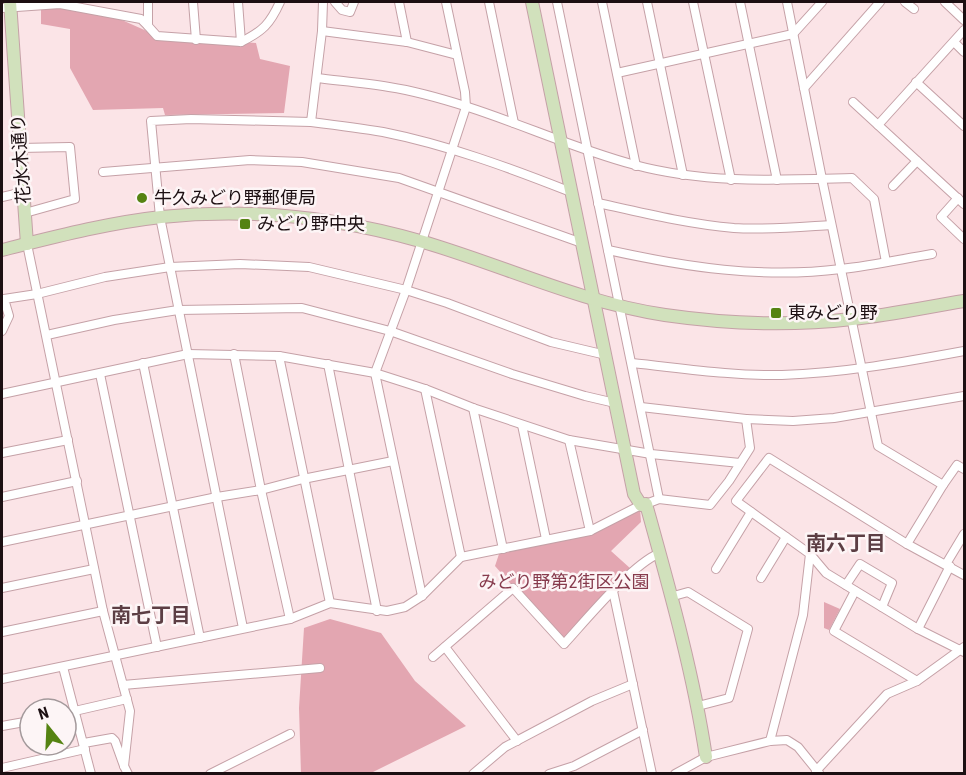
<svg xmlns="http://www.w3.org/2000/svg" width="966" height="775" viewBox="0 0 966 775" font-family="'Roboto Condensed','Noto Sans JP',sans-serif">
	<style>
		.green { fill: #e3a6b1 }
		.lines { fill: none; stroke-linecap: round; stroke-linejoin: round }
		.street-casing { stroke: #c5a1a7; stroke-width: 10 }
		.secondary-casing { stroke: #c5a1a7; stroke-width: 14 }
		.street { stroke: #fff; stroke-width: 8 }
		.secondary { stroke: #d1e1bc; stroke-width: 12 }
		.poi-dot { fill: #558312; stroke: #fdf5f6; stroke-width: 2 }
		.labels { text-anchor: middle; stroke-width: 5; stroke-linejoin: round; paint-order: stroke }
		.street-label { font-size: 18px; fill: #1c0f12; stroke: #fdf5f6 }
		.poi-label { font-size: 18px; fill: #1c0f12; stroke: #fdf5f6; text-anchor: start }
		.park-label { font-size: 18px; fill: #873b4d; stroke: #fdf5f6 }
		.neighbourhood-label { font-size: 20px; font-weight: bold; fill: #5c3e44; stroke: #fdf5f6 }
	</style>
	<rect width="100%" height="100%" fill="#fbe4e7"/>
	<g class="green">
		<polygon points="41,7 67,7 106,13 158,36 256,43 260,59 290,66 284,113 165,115 163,108 93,110 70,68 70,29 41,24"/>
		<polygon points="640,509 641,522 611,551 631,569 562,642 495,566 499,554 570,539"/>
		<polygon points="824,602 840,609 829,630 824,628"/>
		<polygon points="330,619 381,633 415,681 466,726 371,773 301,774 299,708 304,628"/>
	</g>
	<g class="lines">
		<defs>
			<g id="street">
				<polyline points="193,2 196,40"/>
				<polyline points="335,2 342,10 350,12 354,2"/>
				<polyline points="399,2 407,42"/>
				<polyline points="489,2 514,123"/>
				<polyline points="557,2 659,499"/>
				<polyline points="602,2 636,166"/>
				<polyline points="647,2 683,175"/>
				<polyline points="693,2 731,180"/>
				<polyline points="740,2 777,180"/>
				<polyline points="787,2 822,179 878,446 943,485 957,465 964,469"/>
				<polyline points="905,2 914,9"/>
				<polyline points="945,2 964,20"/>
				<polyline points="2,8 60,4 141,19 148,26 148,2"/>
				<polyline points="148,26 157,36 241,42 238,2"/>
				<polyline points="964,30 878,125 964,204"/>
				<polyline points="322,31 407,42 457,55"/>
				<path d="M241,42C263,31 270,24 280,2"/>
				<polyline points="954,42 964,52"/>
				<polyline points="617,73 793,34 822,2"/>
				<path d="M317,78C341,81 365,83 389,87C415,91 443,99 468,107C524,125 578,150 635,165C706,184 779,180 852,178L874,199L886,262"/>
				<polyline points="916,82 964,126"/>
				<polyline points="804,88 880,2"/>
				<polyline points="853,102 878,125"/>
				<path d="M311,122C335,125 359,128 383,132C448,145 510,168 571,192"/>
				<polyline points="20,148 70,147 75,199 25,213"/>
				<polyline points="103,172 250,160 302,162 399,178 582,243"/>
				<polyline points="893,186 917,161"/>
				<polyline points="2,197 24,192"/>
				<polyline points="958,198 941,217 964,239"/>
				<path d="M598,203C643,213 688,224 734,228C767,230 799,227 831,225"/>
				<polyline points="27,244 103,611 130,711 124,766"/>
				<path d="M608,250C685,267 762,279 841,269C871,266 902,259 932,254"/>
				<polyline points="2,331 9,316 4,299 37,294 105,277 170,267 240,264 309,267 406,290 447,303 551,342 606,355"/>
				<polyline points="47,335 114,320 178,310 302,308 390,331 512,374 585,396 615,403"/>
				<polyline points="234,354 261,490 290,619"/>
				<polyline points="279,356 330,603"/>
				<polyline points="143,363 200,638"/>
				<path d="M632,363C681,368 732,376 782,375C843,373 905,362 964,351"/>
				<polyline points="328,364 377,611"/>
				<polyline points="100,374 157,647"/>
				<polyline points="425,389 461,557"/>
				<polyline points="2,394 188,354 279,356 375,373 425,389 473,408 569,440 651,454 740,463"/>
				<polyline points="641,407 746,419"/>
				<polyline points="473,408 503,549"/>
				<polyline points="522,425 546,539"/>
				<polyline points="569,440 590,531"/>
				<polyline points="2,453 68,440"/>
				<polyline points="2,497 77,481"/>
				<polyline points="646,504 659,499 710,505 729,481 750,448 746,419 793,421 834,418 964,396"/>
				<polyline points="2,542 217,497 261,490 303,479 393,461"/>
				<polyline points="907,544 943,485"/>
				<polyline points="810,554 826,573 918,629 964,652"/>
				<polyline points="946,564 964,534"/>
				<polyline points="716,569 751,512"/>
				<polyline points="761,578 786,537"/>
				<polyline points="846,585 860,564 892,583 882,607"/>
				<polyline points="2,588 94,569"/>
				<polyline points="613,591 652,774"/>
				<polyline points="855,591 834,631 917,681"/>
				<polyline points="422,596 375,373 406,290 466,107 465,92 446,2"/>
				<polyline points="670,597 688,592 748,629 729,698 698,706"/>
				<polyline points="243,628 160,217 151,121 191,119 311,122 322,31 323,2"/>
				<polyline points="918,629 950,566"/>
				<polyline points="2,632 103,611"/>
				<polyline points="445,647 517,741"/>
				<path d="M433,657L513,588L564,644C586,620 632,564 660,553"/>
				<polyline points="63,667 91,774"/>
				<polyline points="2,679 290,619 330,603 387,611 405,607 422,596 461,557 590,531 641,505"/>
				<polyline points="123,685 320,668"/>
				<polyline points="66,713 127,699"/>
				<polyline points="2,726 30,721"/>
				<polyline points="770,741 803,615 810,554 736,501 769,458 907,544 964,575"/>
				<polyline points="84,743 112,738 115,741 124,766 128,774"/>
				<polyline points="2,768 85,749"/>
				<polyline points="816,771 887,694 917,681 964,647"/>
				<polyline points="210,774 290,734"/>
				<polyline points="473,774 505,747 592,701 633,684"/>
				<polyline points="549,774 574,766 643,730"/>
				<polyline points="675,774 706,757 770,741 787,740 798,747 819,773"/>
			</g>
			<g id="secondary">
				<polyline points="10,2 27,244"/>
				<path d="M532,2L634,494L641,505L646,504C669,587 693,671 706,757"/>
				<path d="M2,250C54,237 107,223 161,217C248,208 336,217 420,241C503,265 578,302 665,315C727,324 791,326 852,319C890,315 927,307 964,301"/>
			</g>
		</defs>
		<use href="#street" class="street-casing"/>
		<use href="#secondary" class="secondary-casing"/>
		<use href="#street" class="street"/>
		<use href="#secondary" class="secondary"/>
	</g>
	<g class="poi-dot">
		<circle cx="142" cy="198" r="6"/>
		<rect x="239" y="218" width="12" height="12" rx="3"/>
		<rect x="770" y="307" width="12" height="12" rx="3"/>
	</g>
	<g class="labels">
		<g class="street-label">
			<text transform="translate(21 159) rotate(-94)" y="6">花水木通り</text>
		</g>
		<g class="poi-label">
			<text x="154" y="204">牛久みどり野郵便局</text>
			<text x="257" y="230">みどり野中央</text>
			<text x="788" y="319">東みどり野</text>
		</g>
		<g class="park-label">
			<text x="564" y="588">みどり野第2街区公園</text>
		</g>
		<g class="neighbourhood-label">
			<text x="846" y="550">南六丁目</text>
			<text x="151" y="622">南七丁目</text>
		</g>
	</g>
	<rect width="966" height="775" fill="none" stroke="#1c0f12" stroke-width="6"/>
	<g transform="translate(48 727) rotate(342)"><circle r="28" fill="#fdf5f6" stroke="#a3999b" stroke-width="1.5"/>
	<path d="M0-4.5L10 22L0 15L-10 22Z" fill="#558312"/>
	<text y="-9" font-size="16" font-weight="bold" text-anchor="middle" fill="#1c0f12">N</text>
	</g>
</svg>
